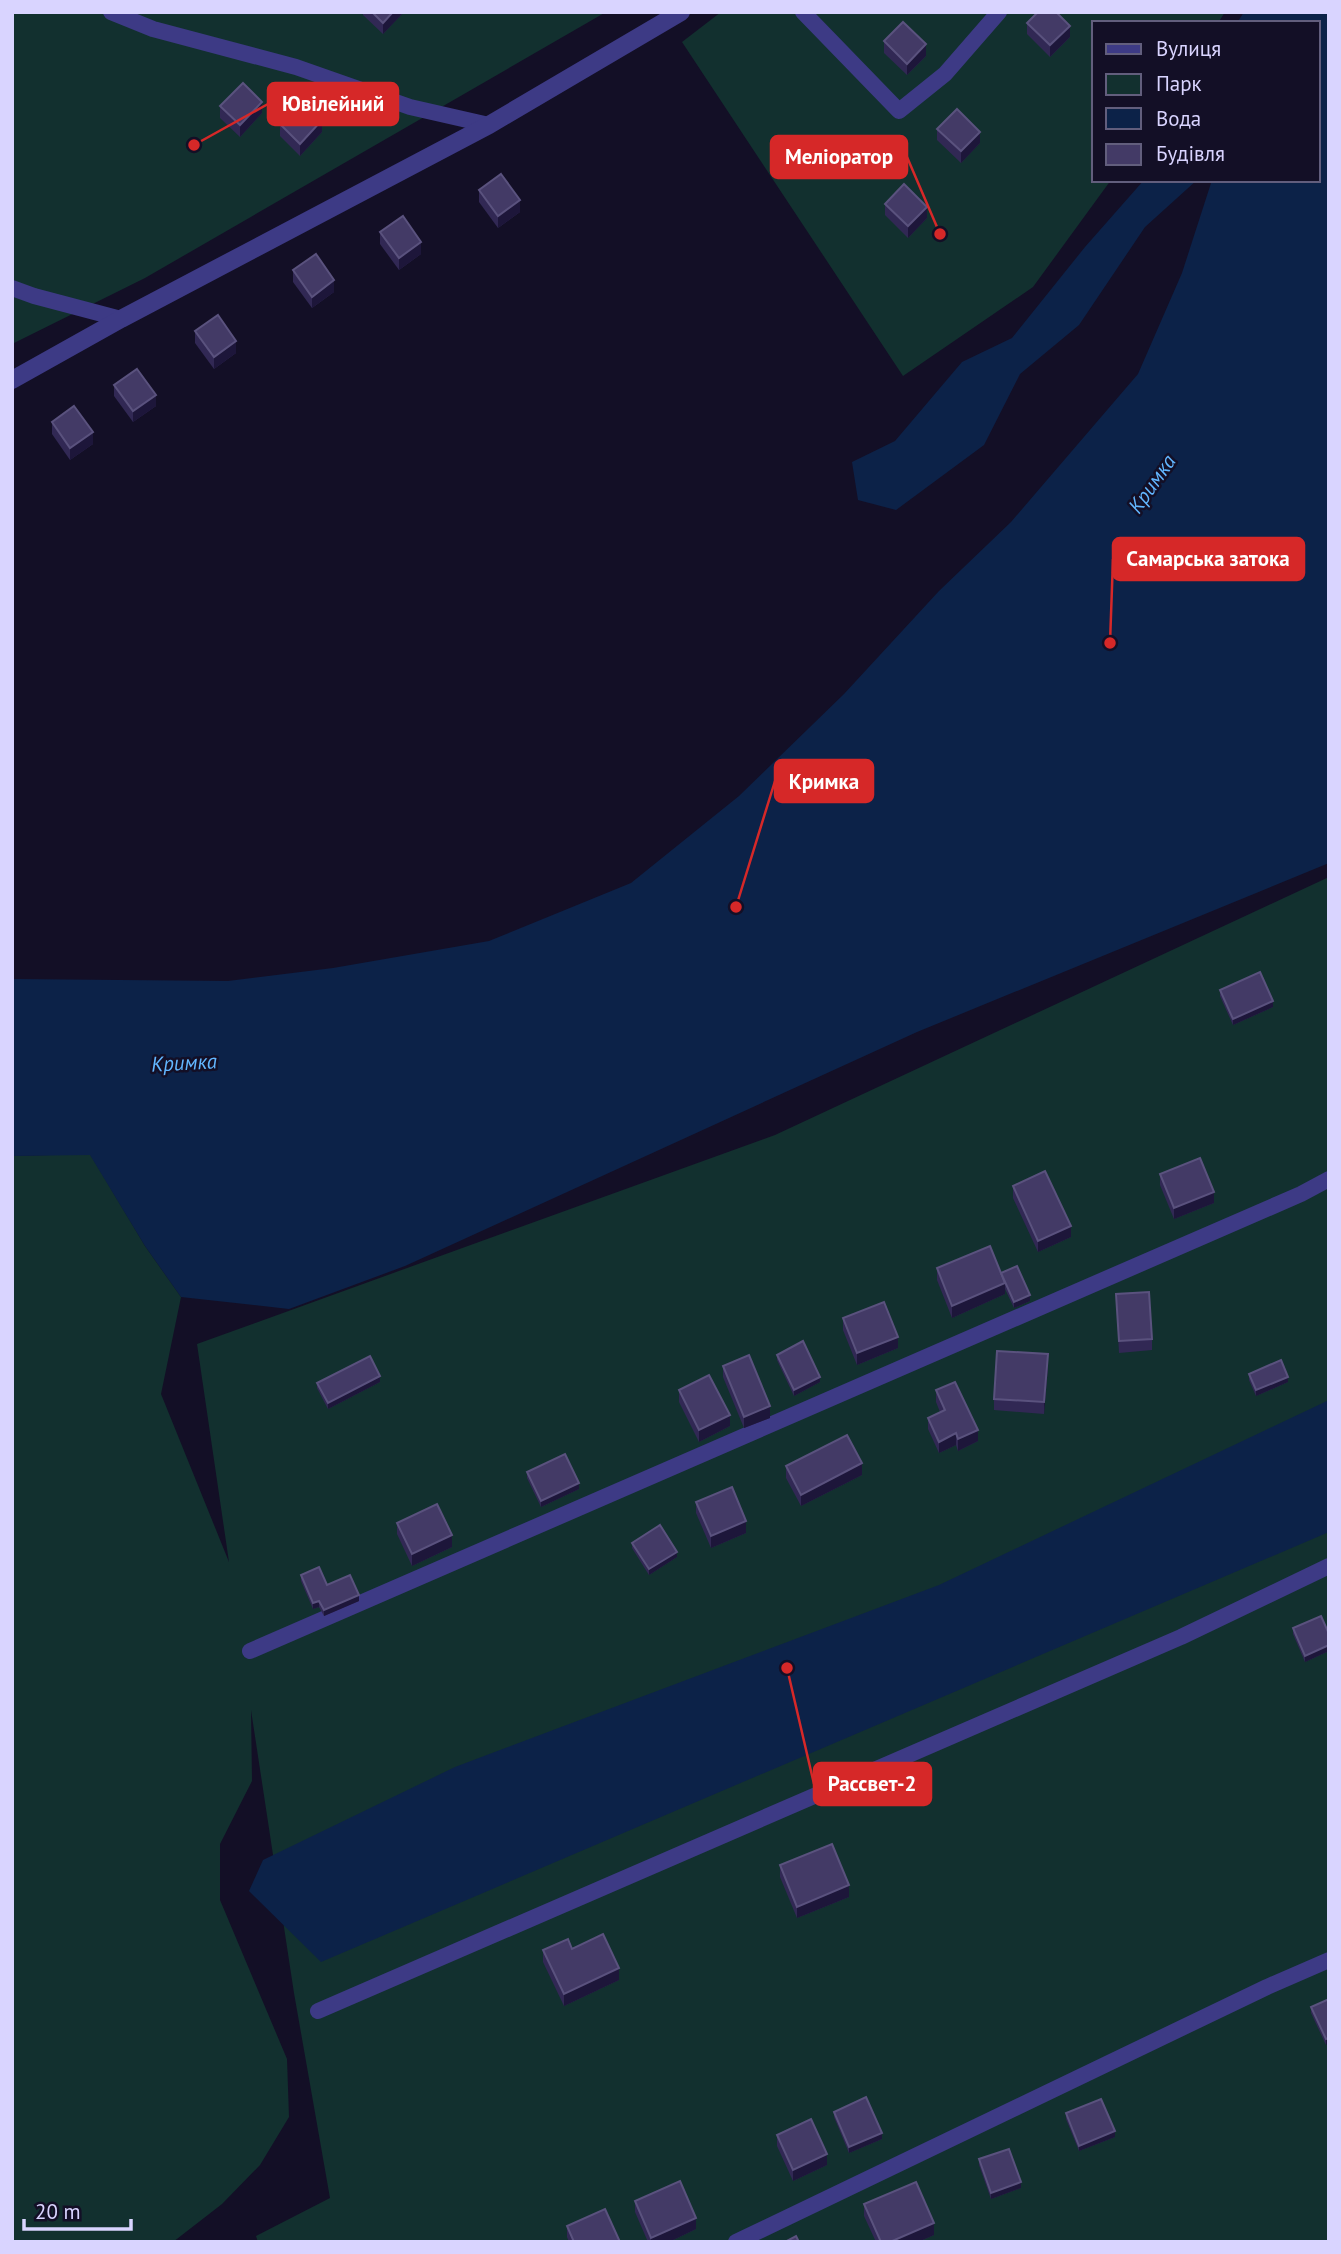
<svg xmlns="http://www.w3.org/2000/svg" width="1341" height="2254" viewBox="0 0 1341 2254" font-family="'PT Sans',sans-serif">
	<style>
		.green { fill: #12302f }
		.water { fill: #0c2248 }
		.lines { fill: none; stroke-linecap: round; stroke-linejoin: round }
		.service { stroke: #3d3a85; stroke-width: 16 }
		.minor { stroke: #3d3a85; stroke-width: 18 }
		.wall { fill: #312854 }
		.shaded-wall { fill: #1d163a }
		.building { fill: #433a66; stroke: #5a527e; stroke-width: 2 }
		.labels { text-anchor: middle; stroke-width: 5; stroke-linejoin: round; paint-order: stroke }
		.water-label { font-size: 21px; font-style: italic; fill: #62b6ff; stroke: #130f26 }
		.leader { fill: none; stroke: #d62828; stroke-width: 2.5 }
		.callout-dot { fill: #d62828; stroke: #130f26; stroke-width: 2.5 }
		.callout { fill: #d62828; stroke: #d62828; stroke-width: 2.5 }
		.callout-label { font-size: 21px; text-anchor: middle; font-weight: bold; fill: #fff }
	</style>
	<rect width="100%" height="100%" fill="#130f26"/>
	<g class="green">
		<polygon points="12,12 606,12 145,278 12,344"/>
		<polygon points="721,12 1225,12 1218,23 1094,23 1094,180 1111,180 1033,287 903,376 682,42"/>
		<polygon points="1329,877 1329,2242 258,2242 256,2236 330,2198 294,1993 251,1710 252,1781 220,1844 220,1900 287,2059 289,2117 260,2165 222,2204 173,2242 12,2242 12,1156 90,1154 145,1246 181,1297 161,1394 229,1562 197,1344 775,1135"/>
	</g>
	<g class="water">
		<polygon points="1244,12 1329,12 1329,863 917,1032 405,1266 289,1309 181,1297 145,1246 90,1155 12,1156 12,979 228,981 333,968 489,941 631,883 739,796 844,694 939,591 1011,522 1138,374 1182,273 1212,180 1318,180 1318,23 1237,23"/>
		<polygon points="1144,180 1197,180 1145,227 1079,325 1020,374 984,445 896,510 858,500 852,462 895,441 962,362 1012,338 1085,247"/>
		<polygon points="1329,1400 1329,1532 321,1962 249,1891 263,1860 455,1767 939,1585"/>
	</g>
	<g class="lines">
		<g class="service">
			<polyline points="111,12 153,29 296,67 410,107 489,125"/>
			<polyline points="803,12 899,111 945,74 999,12"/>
			<polyline points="12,288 34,296 121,319"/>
			<polyline points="250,1651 1301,1194 1329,1179"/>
			<polyline points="318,2011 1181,1637 1329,1566"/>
			<polyline points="736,2242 1267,1987 1329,1960"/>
		</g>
		<polyline class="minor" points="12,380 121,319 489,125 681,12"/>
	</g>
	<g class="wall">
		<polygon points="363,12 404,12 383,34 363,15"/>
		<polygon points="1027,23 1070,37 1050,57 1027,34"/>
		<polygon points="884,41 926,56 907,75 884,53"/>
		<polygon points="220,106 262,113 240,137 220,118"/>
		<polygon points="280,124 322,132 300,156 280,136"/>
		<polygon points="937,129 980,143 961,163 937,140"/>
		<polygon points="479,190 520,212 498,228 479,202"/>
		<polygon points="885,204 927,218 908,238 885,215"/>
		<polygon points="380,232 421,254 399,270 380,244"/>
		<polygon points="293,270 334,292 312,308 293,282"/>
		<polygon points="195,331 236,353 214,369 195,343"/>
		<polygon points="114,385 156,406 133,422 114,396"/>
		<polygon points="52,422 93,444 70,460 52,434"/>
		<polygon points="1220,990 1273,1007 1233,1025 1220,996"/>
		<polygon points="1160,1174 1214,1203 1174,1219 1160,1185"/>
		<polygon points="1013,1186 1071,1237 1038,1252 1013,1198"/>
		<polygon points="937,1268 1001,1273 1030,1301 1014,1308 1005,1289 1005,1294 952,1318 937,1280"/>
		<polygon points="1116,1294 1152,1339 1152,1350 1119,1353"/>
		<polygon points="843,1318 898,1348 857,1365 843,1330"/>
		<polygon points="777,1355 820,1382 794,1396 777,1360"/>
		<polygon points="723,1366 770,1418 744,1428 723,1377"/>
		<polygon points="1048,1366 1044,1414 994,1410 994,1399"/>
		<polygon points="1249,1374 1288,1382 1256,1396 1249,1380"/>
		<polygon points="380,1382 328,1409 317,1388 317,1383"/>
		<polygon points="679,1390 730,1426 699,1442 679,1402"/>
		<polygon points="936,1390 978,1441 958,1451 956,1445 939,1453 928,1429 928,1418 940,1412 936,1402"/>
		<polygon points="786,1466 862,1475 801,1506 786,1478"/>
		<polygon points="527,1472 579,1489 541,1507 527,1478"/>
		<polygon points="696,1502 746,1533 711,1548 696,1513"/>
		<polygon points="397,1523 452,1547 412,1566 397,1534"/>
		<polygon points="632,1543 677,1557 649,1575 632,1548"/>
		<polygon points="301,1575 327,1585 359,1601 324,1616 319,1607 313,1609 301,1581"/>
		<polygon points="1293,1628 1329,1634 1329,1651 1305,1662 1293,1634"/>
		<polygon points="780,1865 849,1897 797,1918 780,1877"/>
		<polygon points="572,1949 619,1980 564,2006 543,1962 543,1950"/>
		<polygon points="1329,1999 1326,2045 1311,2013 1311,2007"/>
		<polygon points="834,2112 882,2139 849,2153 834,2117"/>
		<polygon points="1066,2113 1115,2137 1079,2151 1066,2119"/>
		<polygon points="777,2135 827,2165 793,2181 777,2146"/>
		<polygon points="979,2159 1021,2188 991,2199 979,2165"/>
		<polygon points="635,2201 696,2229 669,2242 648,2242 635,2212"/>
		<polygon points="864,2204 934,2235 918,2242 876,2242 864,2216"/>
		<polygon points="567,2226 620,2242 569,2242 567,2237"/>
	</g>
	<g class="shaded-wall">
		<polygon points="393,12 404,12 383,34 383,23"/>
		<polygon points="1070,26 1070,37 1050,57 1050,45"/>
		<polygon points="926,44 926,56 907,75 907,64"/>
		<polygon points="262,102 262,113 240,137 240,125"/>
		<polygon points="322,120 322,132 300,156 300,144"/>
		<polygon points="980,132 980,143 961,163 961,151"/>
		<polygon points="520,200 520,212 498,228 498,216"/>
		<polygon points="927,207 927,218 908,238 908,226"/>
		<polygon points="421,242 421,254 399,270 399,258"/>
		<polygon points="334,280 334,292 312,308 312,297"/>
		<polygon points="236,341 236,353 214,369 214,357"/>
		<polygon points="156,395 156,406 133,422 133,411"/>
		<polygon points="93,432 93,444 70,460 70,448"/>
		<polygon points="1273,1001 1273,1007 1233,1025 1233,1019"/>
		<polygon points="1214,1192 1214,1203 1174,1219 1174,1208"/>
		<polygon points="1071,1226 1071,1237 1038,1252 1038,1241"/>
		<polygon points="1005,1283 1005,1294 952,1318 952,1306"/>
		<polygon points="1030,1295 1030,1301 1014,1308 1014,1302"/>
		<polygon points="898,1337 898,1348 857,1365 857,1353"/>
		<polygon points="1048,1354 1048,1366 1044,1414 1044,1402"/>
		<polygon points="380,1376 380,1382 328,1409 328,1403"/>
		<polygon points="820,1377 820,1382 794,1396 794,1390"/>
		<polygon points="1288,1377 1288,1382 1256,1396 1256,1390"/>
		<polygon points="770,1406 770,1418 744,1428 744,1417"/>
		<polygon points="730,1415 730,1426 699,1442 699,1430"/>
		<polygon points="978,1430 978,1441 958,1451 958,1439"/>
		<polygon points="956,1433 956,1445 939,1453 939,1442"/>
		<polygon points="862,1463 862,1475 801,1506 801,1495"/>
		<polygon points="579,1483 579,1489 541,1507 541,1501"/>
		<polygon points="746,1521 746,1533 711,1548 711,1536"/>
		<polygon points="452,1535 452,1547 412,1566 412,1554"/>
		<polygon points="677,1552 677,1557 649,1575 649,1569"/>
		<polygon points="359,1595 359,1601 324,1616 324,1610"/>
		<polygon points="319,1601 319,1607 313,1609 313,1603"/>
		<polygon points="1329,1645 1329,1651 1305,1662 1305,1656"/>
		<polygon points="849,1885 849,1897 797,1918 797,1907"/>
		<polygon points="619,1968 619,1980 564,2006 564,1994"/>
		<polygon points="1329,2038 1329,2043 1326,2045 1326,2039"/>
		<polygon points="1115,2131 1115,2137 1079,2151 1079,2146"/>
		<polygon points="882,2133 882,2139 849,2153 849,2147"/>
		<polygon points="827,2154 827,2165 793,2181 793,2170"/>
		<polygon points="1021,2182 1021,2188 991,2199 991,2193"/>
		<polygon points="696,2218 696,2229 669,2242 651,2242 651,2238"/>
		<polygon points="934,2223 934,2235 918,2242 890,2242"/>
	</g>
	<g class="building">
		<polygon points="372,12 393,12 383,23"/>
		<polygon points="1038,12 1056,12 1070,26 1050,45 1027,23"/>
		<polygon points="903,22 926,44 907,64 884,41"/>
		<polygon points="243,83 262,102 240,125 220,106"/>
		<polygon points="302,101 322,120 300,144 280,124"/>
		<polygon points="957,109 980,132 961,151 937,129"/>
		<polygon points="501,174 520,200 498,216 479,190"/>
		<polygon points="904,184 927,207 908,226 885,204"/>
		<polygon points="403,216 421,242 399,258 380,232"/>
		<polygon points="316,254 334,280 312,297 293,270"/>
		<polygon points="218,315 236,341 214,357 195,331"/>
		<polygon points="137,369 156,395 133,411 114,385"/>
		<polygon points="74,406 93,432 70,448 52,422"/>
		<polygon points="1260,972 1273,1001 1233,1019 1220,990"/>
		<polygon points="1200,1158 1214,1192 1174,1208 1160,1174"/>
		<polygon points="1045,1171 1071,1226 1038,1241 1013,1186"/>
		<polygon points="990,1246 1005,1283 952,1306 937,1268"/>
		<polygon points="1017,1266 1030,1295 1014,1302 1001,1273"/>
		<polygon points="1149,1292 1152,1339 1119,1341 1116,1294"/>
		<polygon points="884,1302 898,1337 857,1353 843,1318"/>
		<polygon points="803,1341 820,1377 794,1390 777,1355"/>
		<polygon points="997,1351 1048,1354 1044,1402 994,1399"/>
		<polygon points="749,1355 770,1406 744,1417 723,1366"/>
		<polygon points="370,1356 380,1376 328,1403 317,1383"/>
		<polygon points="1281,1360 1288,1377 1256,1390 1249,1374"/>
		<polygon points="709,1375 730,1415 699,1430 679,1390"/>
		<polygon points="955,1382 978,1430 958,1439 956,1433 939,1442 928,1418 945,1410 936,1390"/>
		<polygon points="847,1435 862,1463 801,1495 786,1466"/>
		<polygon points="565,1454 579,1483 541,1501 527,1472"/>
		<polygon points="732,1487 746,1521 711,1536 696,1502"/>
		<polygon points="437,1504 452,1535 412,1554 397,1523"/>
		<polygon points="660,1525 677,1552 649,1569 632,1543"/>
		<polygon points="319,1567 327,1585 350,1575 359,1595 324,1610 319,1601 313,1603 301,1575"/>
		<polygon points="1321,1616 1329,1634 1329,1645 1305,1656 1293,1628"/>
		<polygon points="832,1844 849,1885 797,1907 780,1865"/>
		<polygon points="603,1934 619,1968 564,1994 543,1950 568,1939 572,1949"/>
		<polygon points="1329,1999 1329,2038 1326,2039 1311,2007"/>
		<polygon points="866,2097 882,2133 849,2147 834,2112"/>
		<polygon points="1101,2099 1115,2131 1079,2146 1066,2113"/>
		<polygon points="811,2119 827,2154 793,2170 777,2135"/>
		<polygon points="1009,2149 1021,2182 991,2193 979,2159"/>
		<polygon points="680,2181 696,2218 651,2238 635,2201"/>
		<polygon points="916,2182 934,2223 890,2242 881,2242 864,2204"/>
		<polygon points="605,2209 620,2242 574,2242 567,2226"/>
		<polygon points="796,2236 799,2242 785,2242"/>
	</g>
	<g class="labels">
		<g class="water-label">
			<text transform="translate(1152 484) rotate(-55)" y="7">Кримка</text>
			<text transform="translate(184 1063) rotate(-3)" y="7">Кримка</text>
		</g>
	</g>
	<path class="leader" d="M194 145L268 104M940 234L907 157M1110 643L1113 559M736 907L775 781M787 1668L814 1784"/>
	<g class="callout-dot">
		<circle cx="194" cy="145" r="7"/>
		<circle cx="940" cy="234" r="7"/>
		<circle cx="1110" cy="643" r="7"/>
		<circle cx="736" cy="907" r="7"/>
		<circle cx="787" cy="1668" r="7"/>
	</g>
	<g class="callout">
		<rect x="268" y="83" width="130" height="42" rx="7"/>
		<rect x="771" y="136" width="136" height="42" rx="7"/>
		<rect x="1113" y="538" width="191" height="42" rx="7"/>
		<rect x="775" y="760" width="98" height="42" rx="7"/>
		<rect x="814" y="1763" width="117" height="42" rx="7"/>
	</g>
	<g class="callout-label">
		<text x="333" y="111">Ювілейний</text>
		<text x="839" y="164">Меліоратор</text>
		<text x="1208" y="566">Самарська затока</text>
		<text x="824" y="789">Кримка</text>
		<text x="872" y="1791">Рассвет-2</text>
	</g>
	<rect width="1341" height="2254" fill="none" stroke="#d9d4ff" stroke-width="28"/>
	<rect x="1092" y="21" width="228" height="161" fill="#130f26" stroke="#625e7d" stroke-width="2"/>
	<rect x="1106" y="44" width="35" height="10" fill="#3d3a85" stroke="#625e7d" stroke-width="2"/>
	<text x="1156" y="56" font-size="21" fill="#d9d4ff">Вулиця</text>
	<rect x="1106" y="74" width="35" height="21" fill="#12302f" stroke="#625e7d" stroke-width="2"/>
	<text x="1156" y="91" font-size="21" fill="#d9d4ff">Парк</text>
	<rect x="1106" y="108" width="35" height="21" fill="#0c2248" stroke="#625e7d" stroke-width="2"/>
	<text x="1156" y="126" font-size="21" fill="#d9d4ff">Вода</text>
	<rect x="1106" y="144" width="35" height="21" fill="#433a66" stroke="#625e7d" stroke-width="2"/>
	<text x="1156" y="161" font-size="21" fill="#d9d4ff">Будівля</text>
	<path d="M24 2219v10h107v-10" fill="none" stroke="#d9d4ff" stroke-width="3.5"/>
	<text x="35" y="2219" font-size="21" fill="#d9d4ff" stroke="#130f26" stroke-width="5" paint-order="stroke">20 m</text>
</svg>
